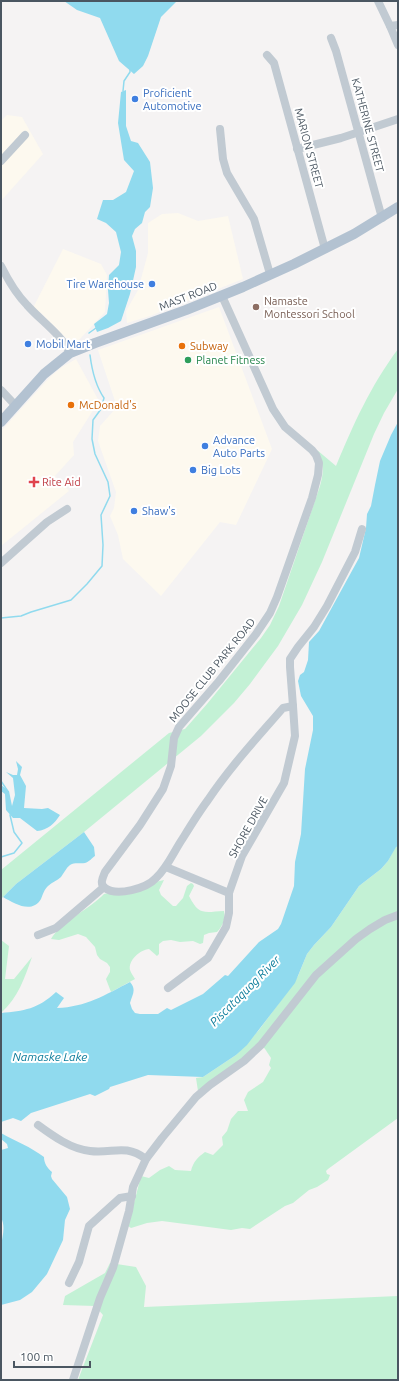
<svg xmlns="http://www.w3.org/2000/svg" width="399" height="1381" viewBox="0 0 399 1381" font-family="Ubuntu,sans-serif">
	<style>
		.commercial { fill: #fdf9ef }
		.green { fill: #c3f1d5 }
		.water { fill: #90daee }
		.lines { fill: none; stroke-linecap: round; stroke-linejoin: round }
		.stream { stroke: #90daee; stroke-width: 1.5 }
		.minor { stroke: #c1cad2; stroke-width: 8 }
		.major { stroke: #b3c2d1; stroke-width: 10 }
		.shop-dot { fill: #3f7fe0; stroke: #fff; stroke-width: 1.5 }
		.education-dot { fill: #8d6e63; stroke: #fff; stroke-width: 1.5 }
		.food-dot { fill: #e8710a; stroke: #fff; stroke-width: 1.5 }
		.leisure-dot { fill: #2e9e5b; stroke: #fff; stroke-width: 1.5 }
		.health-dot { fill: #e0444e; stroke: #fff; stroke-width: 1.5 }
		.labels { text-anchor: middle; stroke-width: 4; stroke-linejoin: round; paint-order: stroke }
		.shop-label { font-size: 11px; fill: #366cbe; stroke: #fff; text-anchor: start }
		.street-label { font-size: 11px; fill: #4a5661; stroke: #fff }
		.education-label { font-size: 11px; fill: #785e54; stroke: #fff; text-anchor: start }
		.food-label { font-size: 11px; fill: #c56008; stroke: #fff; text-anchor: start }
		.leisure-label { font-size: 11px; fill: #27864d; stroke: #fff; text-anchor: start }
		.health-label { font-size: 11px; fill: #be3a42; stroke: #fff; text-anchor: start }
		.water-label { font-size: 12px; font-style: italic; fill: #0c7c9b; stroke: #fff }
	</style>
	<rect width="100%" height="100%" fill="#f5f3f3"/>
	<g class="commercial">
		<polygon points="7,115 22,117 43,154 1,201 1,121"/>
		<polygon points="178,213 198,221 228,216 243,279 150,316 127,323 126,311 138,290 148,253 148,223 162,214"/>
		<polygon points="63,249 101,264 107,275 105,312 80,339 75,343 69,341 41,313 33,308"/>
		<polygon points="219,307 272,449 236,525 220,522 161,596 123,559 118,535 110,516 114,508 116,492 98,441 100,426 117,407 98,350"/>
		<polygon points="76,359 99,401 73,442 74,455 55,476 69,491 1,546 1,431 51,376 62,367"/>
	</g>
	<g class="green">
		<path d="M398,349V389L384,413L374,434L322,562L302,605L278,646L250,684L234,703L201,736L84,832L16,884L1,899V870L169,733L185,729L207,704L261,638L270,625L279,606L320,486C324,471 324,465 317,450L336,466C354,423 370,387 398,349Z"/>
		<path d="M396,846H398V1118L328,1169L326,1171L327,1174L330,1175L328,1180L317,1187L309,1190L293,1203L285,1206L250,1229L242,1228L231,1230L162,1221L147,1223L131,1228L128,1226L141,1176L149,1178L160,1170L169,1166L175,1170L191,1171C193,1162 198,1157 205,1152L213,1155L223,1145L222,1137L227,1131L231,1119L238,1111H248L244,1100L248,1092L263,1082L271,1068L269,1065L271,1058L265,1049L260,1043L251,1053L198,1091L196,1078L203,1077L236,1055L259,1030L291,987L298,976L307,954L314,945L331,927L359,886L381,869L388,861Z"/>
		<path d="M164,880L159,890L161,895L173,906H176L183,898L187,886L191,883L193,884L194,886L189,896C199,916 204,912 224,911C226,919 222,927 217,932L209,933L204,935L203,943L200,944L193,941L180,942L171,940L163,941L159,944V954L157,956L149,949C140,950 128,960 130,970C131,973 134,977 135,979L111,992L106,979L110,972V967L107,963L100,959L97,955L95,947L86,937L78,934L59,940L51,939C59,924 92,907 104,894Z"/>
		<path d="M1,940L9,946L5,979H14L32,957C25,977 18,998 1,1013Z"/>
		<polygon points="110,1263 136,1267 146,1286 144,1307 398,1296 398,1380 78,1380 103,1315 95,1306 63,1305 65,1296 105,1273"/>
	</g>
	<g class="water">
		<polygon points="64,1 177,1 161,17 148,56 143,66 134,74 119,61 100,18 77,10"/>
		<polygon points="126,90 126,126 131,141 138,143 150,162 153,188 150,207 145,212 142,223 135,229 132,236 136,251 136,267 130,294 121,321 108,328 97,332 94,324 107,314 109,303 108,290 109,275 119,265 121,252 116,232 106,223 97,219 103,200 113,200 126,192 134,171 124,160 118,123 121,92"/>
		<path d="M398,422V846L396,847L388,861L381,869L359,886L331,927L314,945L307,954L295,983L247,1045L236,1055L203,1077L148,1075L110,1087L109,1089L95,1096L90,1094L31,1113L21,1121L13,1118L1,1122V1013C24,1011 38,1009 56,992L64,998L57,1008C86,1007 105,995 130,982C137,990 132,995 130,1003L132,1009L135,1013L140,1014H158L167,1008L171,1010L203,994L225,975L228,976L259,942L278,929L281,924L294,886L295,862L301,834L305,769L313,730V716L301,696L298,681L300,675L304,672L308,660L309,642L319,631L359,558L366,528L367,514L371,506L375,485L380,461L391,435Z"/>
		<path d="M16,761L22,767L20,775L26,786L24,808L42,809L48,808L60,815C54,824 48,830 37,831L20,818H13L6,810L5,794L1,791V785L9,791L12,806L15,795L13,778L6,772L13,775H17L18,769Z"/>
		<path d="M84,832L94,847L95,856C92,858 89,862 85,863C80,864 75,862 70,865C66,868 64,873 61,877C57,881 52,882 48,886C44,890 43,894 41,899C32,914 15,904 3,897L16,884Z"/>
		<path d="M1,1133C15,1141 31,1147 44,1157C44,1163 47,1168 52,1172L51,1176L52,1179L67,1197L70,1209L65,1220L63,1240L47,1274L32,1292L20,1300L1,1305C1,1286 0,1267 1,1248C2,1236 6,1228 1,1217V1150L8,1148L7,1144L1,1139Z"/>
	</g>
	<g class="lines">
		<g class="stream">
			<polyline points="123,91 124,81 130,72 130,70"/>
			<polyline points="89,333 96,328"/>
			<path d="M1,618L21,616L31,612L71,600L87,584L102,566L103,545L101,515L110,496L108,482L95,454L92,439L93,420L101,409L104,398C95,385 92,371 90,355"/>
			<polyline points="1,781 7,790"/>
			<polyline points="1,857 14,853 22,843 14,832 10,815"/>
		</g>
		<g class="minor">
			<polyline points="378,1 390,26 398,25"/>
			<polyline points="390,26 398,45"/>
			<polyline points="331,38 336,51 382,218"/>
			<polyline points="267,55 274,63 277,74 325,249"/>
			<polyline points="220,129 223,159 227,173 254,219 270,274"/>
			<polyline points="297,149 341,138 398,119"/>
			<polyline points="1,161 25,135"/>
			<path d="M1,266C8,280 16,294 27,305C41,321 61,334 70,353"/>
			<path d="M222,296L273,409L285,427L312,450L316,455L319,463L318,475L312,498L277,597L270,613L256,634L219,681L179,727L174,738L171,766L163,789L140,825L105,872C103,877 99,884 105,888C117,897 147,888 156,878C168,867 174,851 183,838C191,825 199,812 208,800C230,767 257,738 283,708L293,706L290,667V659L298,647L314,627L327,606L355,552L362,529"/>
			<polyline points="1,390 16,406"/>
			<polyline points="1,563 47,522 67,509"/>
			<polyline points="166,867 229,893"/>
			<polyline points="38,935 56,928 104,887"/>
			<polyline points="168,988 208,958 226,927 229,913 229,893 242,856 284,783 295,736 293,706"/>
			<path d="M38,1125C53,1136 71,1149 90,1151C113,1154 124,1143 146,1159"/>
			<polyline points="69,1283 79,1262 89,1226 120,1198 132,1196"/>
			<polyline points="73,1380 100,1298 113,1268 129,1211 133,1187 146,1159 162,1138 196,1097 210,1085 244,1061 261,1045 316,975 356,939 370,929 385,920 398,915"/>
		</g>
		<polyline class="major" points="1,422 44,374 70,353 95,343 186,310 243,287 294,264 354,234 398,207"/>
	</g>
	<g class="shop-dot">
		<circle cx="135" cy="99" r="4"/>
		<circle cx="152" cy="284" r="4"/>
		<circle cx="28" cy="344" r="4"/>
		<circle cx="205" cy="446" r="4"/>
		<circle cx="193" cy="470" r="4"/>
		<circle cx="134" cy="511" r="4"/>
	</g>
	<circle class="education-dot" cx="256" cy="307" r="4"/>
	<g class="food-dot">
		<circle cx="182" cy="346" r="4"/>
		<circle cx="71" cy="405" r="4"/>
	</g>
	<circle class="leisure-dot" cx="188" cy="360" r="4"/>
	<path class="health-dot" d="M32 476h4v4h4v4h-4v4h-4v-4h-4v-4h4z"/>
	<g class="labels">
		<g class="shop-label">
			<text x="143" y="97">Proficient<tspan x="143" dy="13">Automotive</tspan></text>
			<text x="144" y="288" text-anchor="end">Tire Warehouse</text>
			<text x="36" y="348">Mobil Mart</text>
			<text x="213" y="444">Advance<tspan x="213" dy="13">Auto Parts</tspan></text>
			<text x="201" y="474">Big Lots</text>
			<text x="142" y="515">Shaw's</text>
		</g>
		<g class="street-label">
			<text transform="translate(368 125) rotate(75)" y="4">KATHERINE STREET</text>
			<text transform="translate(309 148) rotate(75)" y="4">MARION STREET</text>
			<text transform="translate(188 296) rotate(-21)" y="4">MAST ROAD</text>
			<text transform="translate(212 670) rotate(-51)" y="4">MOOSE CLUB PARK ROAD</text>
			<text transform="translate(248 827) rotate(-61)" y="4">SHORE DRIVE</text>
		</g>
		<g class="education-label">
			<text x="264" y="305">Namaste<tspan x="264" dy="13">Montessori School</tspan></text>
		</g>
		<g class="food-label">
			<text x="190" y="350">Subway</text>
			<text x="79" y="409">McDonald's</text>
		</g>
		<g class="leisure-label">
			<text x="196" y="364">Planet Fitness</text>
		</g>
		<g class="health-label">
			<text x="42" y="486">Rite Aid</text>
		</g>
		<g class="water-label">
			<text transform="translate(245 991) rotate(-45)" y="4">Piscataquog River</text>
			<text x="50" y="1061">Namaske Lake</text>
		</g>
	</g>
	<rect width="399" height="1381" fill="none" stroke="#4a5661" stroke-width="4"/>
	<path d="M14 1361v6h76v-6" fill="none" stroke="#4a5661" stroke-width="2"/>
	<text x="20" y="1361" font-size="12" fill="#4a5661" stroke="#ffffff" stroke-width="3" paint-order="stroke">100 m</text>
</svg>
